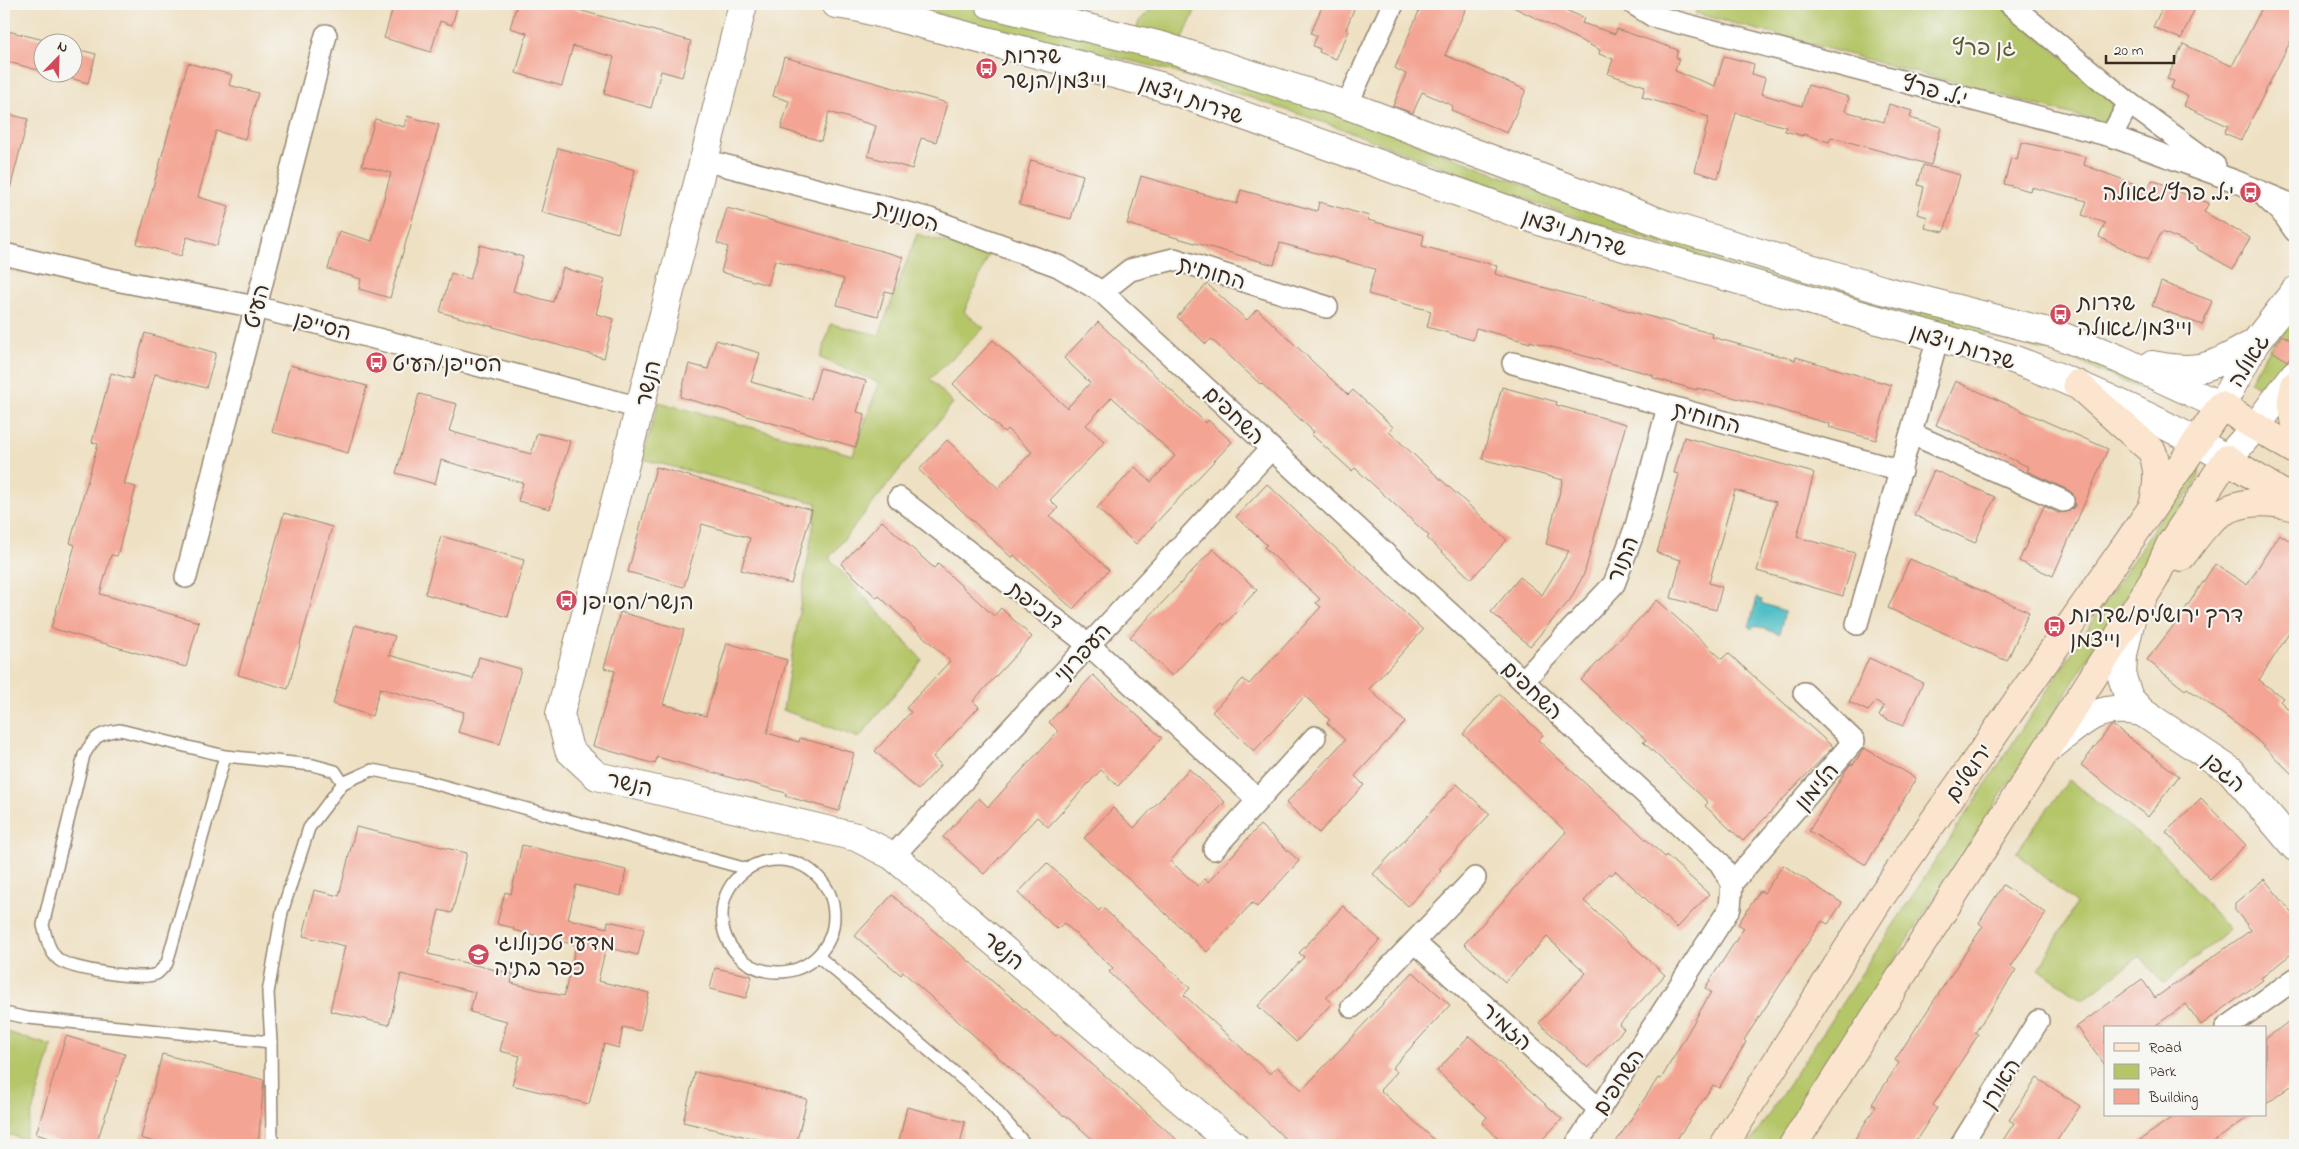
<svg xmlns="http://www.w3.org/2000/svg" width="2299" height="1149" viewBox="0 0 2299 1149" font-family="'Indie Flower','Playpen Sans Hebrew',sans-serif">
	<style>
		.green { fill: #b5c669; stroke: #787844 }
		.water { fill: #51bfc6; stroke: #467472 }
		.building { fill: #f4a493 }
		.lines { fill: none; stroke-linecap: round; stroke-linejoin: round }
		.service-casing { stroke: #948570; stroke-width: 14 }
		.minor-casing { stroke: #948570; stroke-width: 24 }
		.tertiary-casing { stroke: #948570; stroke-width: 30 }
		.secondary-casing { stroke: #948570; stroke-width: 30 }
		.service { stroke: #fff; stroke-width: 11 }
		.minor { stroke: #fff; stroke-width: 21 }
		.tertiary { stroke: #fff; stroke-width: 28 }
		.secondary { stroke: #fbe5cf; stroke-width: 28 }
		.labels { text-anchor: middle; stroke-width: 4.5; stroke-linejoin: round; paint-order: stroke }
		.park-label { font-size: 22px; fill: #605934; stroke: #f6f6f2 }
		.poi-label { font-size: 22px; fill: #3b2a1e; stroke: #f6f6f2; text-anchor: start }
		.street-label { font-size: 22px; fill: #3b2a1e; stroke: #f6f6f2 }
	</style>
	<rect width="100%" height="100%" fill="#f6f6f2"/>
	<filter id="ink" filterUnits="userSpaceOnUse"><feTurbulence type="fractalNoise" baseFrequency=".02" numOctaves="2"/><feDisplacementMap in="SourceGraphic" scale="10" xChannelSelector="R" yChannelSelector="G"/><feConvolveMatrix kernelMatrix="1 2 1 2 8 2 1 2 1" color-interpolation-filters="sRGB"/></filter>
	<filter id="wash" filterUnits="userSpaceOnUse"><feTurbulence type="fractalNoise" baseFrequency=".0096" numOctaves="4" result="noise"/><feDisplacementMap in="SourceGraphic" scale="20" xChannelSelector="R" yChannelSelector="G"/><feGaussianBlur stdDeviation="1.12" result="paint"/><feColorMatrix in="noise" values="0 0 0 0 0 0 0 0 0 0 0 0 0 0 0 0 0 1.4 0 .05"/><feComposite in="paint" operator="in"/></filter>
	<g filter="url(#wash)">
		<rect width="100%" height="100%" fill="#eee0c2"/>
		<g class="green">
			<polygon points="898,4 961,4 1166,54 1346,115 1559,199 1760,268 2072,347 2178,395 2175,403 2059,354 1757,275 1555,210 1340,128 1168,70"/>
			<polygon points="1156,4 1198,4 1180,45 1135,35 1139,21"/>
			<path d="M1700,4H1998L2113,98C2115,110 2112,117 2100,122L1695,13Z"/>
			<polygon points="917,234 989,255 964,312 984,328 930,379 953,403 829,558 922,660 859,738 783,710 817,503 642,459 659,402 853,455 879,383 820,358 831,324 879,335"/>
			<polygon points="2295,317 2295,357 2269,394 2250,382 2266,354"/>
			<polygon points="2199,468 2199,475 2195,484 2057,708 1775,1145 1749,1145 2186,479"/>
			<polygon points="2069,780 2166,856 2229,930 2163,984 2140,956 2082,1000 2039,969 2076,904 2016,852"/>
			<polygon points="4,1031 52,1046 24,1139 4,1133"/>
		</g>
		<polygon class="water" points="1757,598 1762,600 1761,603 1785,611 1779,634 1754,625 1752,629 1749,627"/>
		<g id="blocks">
			<g class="building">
				<polygon points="394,4 458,4 452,25 440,21 431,52 384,38"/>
				<polygon points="517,4 557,4 691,41 682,77 661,71 651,108 604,94 614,57 573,46 562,86 516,73 527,33 510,28"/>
				<polygon points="1323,4 1356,4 1346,29 1349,31 1336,59 1319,52 1320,49 1313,46 1317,36 1311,33"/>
				<polygon points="1422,4 1468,4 1445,55 1526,90 1507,133 1451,110 1453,106 1422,92 1413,113 1393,106 1406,74 1395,68"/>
				<polygon points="1507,4 1552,4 1584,18 1582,23 1615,34 1617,29 1678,50 1676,57 1679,59 1675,71 1715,86 1724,56 1754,64 1752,74 1765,78 1761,94 1802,106 1808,85 1849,97 1845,111 1884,122 1889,104 1912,111 1910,118 1941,127 1931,165 1831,137 1829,142 1803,134 1803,136 1785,131 1786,127 1736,113 1718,178 1695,171 1709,117 1642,97 1645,86 1608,74 1613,59 1599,54 1600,50"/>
				<polygon points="2164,4 2197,4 2181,39 2153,27"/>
				<polygon points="2264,4 2280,4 2295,12 2295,32 2241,140 2224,133 2228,126 2184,106 2188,96 2171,88 2174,81 2167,79 2183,44 2232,66"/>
				<polygon points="4,30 52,42 42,42 42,71 4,61"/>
				<polygon points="72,48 96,54 88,83 48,72 72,72"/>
				<polygon points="784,57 947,103 936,142 921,138 912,169 868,156 876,126 829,112 821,141 781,129 789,101 773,96"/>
				<polygon points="188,63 232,75 229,85 258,93 245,139 216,131 198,197 229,206 217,246 187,237 181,256 137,244"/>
				<polygon points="4,113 28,119 10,189 4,188"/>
				<polygon points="407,116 439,125 390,298 359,289 361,279 328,269 339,231 372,241 391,173 362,165 375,119 404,127"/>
				<polygon points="2021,142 2086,157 2084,165 2148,189 2152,180 2177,189 2176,191 2209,203 2204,212 2250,238 2233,269 2197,249 2198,247 2162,232 2147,260 2099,237 2105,223 2082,215 2087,201 2031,187 2030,191 2004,184 2011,158 2017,160"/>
				<polygon points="558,148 635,170 618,233 541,212"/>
				<polygon points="1031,160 1083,175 1071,219 1019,205"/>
				<polygon points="1923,165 1960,175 1944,232 1925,228 1928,217 1917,214 1924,187 1918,185"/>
				<polygon points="1141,176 1237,204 1241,190 1317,211 1319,202 1369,216 1368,220 1424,235 1422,246 1497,266 1495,274 1713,334 1712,337 1795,360 1796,357 1891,385 1876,440 1829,427 1830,424 1767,406 1697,388 1697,390 1653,378 1653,375 1530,341 1530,343 1476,328 1473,340 1427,327 1431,311 1368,294 1375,269 1280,243 1274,265 1127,224"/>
				<polygon points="727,208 903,257 893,293 885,291 878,316 837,305 844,279 775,260 768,285 721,272 728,247 717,243"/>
				<polygon points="480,245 523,257 513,291 553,302 563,268 605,280 596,314 614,319 604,358 440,312 451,273 470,279"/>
				<polygon points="2161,282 2212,301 2202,325 2152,306"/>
				<polygon points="1207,284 1247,320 1257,309 1348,395 1353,390 1393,427 1389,432 1507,540 1471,579 1427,538 1429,536 1355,468 1352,471 1311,434 1314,432 1261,383 1260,384 1211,339 1206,344 1177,317"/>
				<polygon points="1098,322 1206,423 1208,420 1232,442 1136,544 1097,508 1135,467 1151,482 1175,456 1112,397 1086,425 1105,442 1050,500 1058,508 1050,516 1109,570 1073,609 1014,555 1012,558 919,470 947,440 998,488 1032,452 1007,429 1004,432 953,384 993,340 1067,408 1090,383 1064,358"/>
				<polygon points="145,333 216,353 206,388 155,374 124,484 136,487 117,556 111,555 100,594 199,622 186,667 51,628 75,545 70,543 98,444 92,442 111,373 132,379"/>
				<polygon points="2282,335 2295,343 2295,352 2287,361 2271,350"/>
				<polygon points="716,340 760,353 751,382 811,399 820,368 866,381 857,412 865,414 856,447 680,397 689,364 708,369"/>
				<polygon points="290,365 367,386 348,453 272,432"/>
				<polygon points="1955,381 2108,449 2053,576 2019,561 2044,506 2058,513 2070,511 2075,506 2073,494 2068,490 2027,471 2029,467 1936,425"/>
				<polygon points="1502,387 1557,402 1556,405 1626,424 1584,574 1570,600 1530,646 1491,612 1520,577 1542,595 1569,551 1546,544 1563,480 1482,459"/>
				<polygon points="419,394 457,404 449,431 531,454 537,433 570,441 550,509 518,501 523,483 441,460 435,484 396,473"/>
				<polygon points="1684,437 1814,473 1797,537 1855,553 1843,596 1757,571 1776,502 1735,490 1709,583 1722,587 1716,610 1671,598 1681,560 1657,553 1679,474 1674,473"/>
				<polygon points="656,467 812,510 791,584 741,570 750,538 702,524 684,587 628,572"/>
				<polygon points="1934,470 1995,497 1975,543 1914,515"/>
				<polygon points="1267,484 1423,630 1369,689 1405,722 1355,776 1364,785 1319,833 1286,803 1345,740 1327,723 1330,720 1305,696 1254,751 1212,712 1243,679 1249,684 1321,607 1316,603 1320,599 1264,547 1267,545 1236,517"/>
				<polygon points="284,513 332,527 288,689 238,675"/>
				<polygon points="882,521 934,568 938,564 994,616 1001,608 1032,637 973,701 979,707 933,757 941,765 918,790 875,751 911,712 906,708 950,661 879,596 877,598 841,564"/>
				<polygon points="2279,534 2295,544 2295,624 2259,680 2283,698 2280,701 2295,716 2295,777 2254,737 2187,688 2185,690 2147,660 2178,620 2215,564 2247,585"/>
				<polygon points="441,536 524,560 508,617 425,594"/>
				<polygon points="1213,549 1257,590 1224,625 1222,623 1172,676 1130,637"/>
				<polygon points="1910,559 2029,612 2007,661 1888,608"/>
				<polygon points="1657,600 1722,659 1728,653 1833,747 1743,841 1705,806 1708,802 1643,742 1646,740 1581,680"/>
				<polygon points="620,612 684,630 663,704 706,716 727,643 787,660 767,733 799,742 800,738 854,753 839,811 785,796 786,793 657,757 655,764 593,746 615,671 604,668"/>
				<polygon points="355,625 395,636 389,655 473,679 479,657 521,669 500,744 458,732 464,712 380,688 372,716 333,704"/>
				<polygon points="1869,658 1923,683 1903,726 1879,716 1884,707 1876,702 1868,711 1849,702"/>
				<polygon points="1093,675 1162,738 1118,786 1101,770 1048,827 1037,817 984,874 943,837 979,798 988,807 1058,731 1049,722"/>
				<polygon points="1499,694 1543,735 1538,740 1665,857 1666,855 1709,894 1677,928 1616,871 1611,875 1609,873 1584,901 1665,975 1619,1025 1624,1029 1588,1068 1539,1023 1586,973 1547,937 1505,982 1464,944 1566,832 1463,734"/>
				<polygon points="2111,726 2114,726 2179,776 2148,817 2081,765"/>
				<polygon points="1864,748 1916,778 1866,865 1809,831 1846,770 1851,764 1853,765"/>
				<polygon points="1189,769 1225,802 1170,861 1198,886 1205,879 1208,882 1260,825 1299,861 1257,907 1252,903 1207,952 1084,838 1113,808 1134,828"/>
				<polygon points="1457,784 1490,814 1439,869 1441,871 1408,906 1373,874"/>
				<polygon points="2201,798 2246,845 2210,879 2166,832"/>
				<polygon points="356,827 467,853 452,913 439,910 428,954 513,974 511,983 564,996 576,945 513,930 514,928 497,924 505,892 511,894 522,845 626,870 621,896 576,885 568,919 607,928 608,921 644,929 638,955 606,947 598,981 649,993 640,1031 623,1027 619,1048 604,1044 589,1104 512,1085 520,1056 500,1051 507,1021 470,1012 475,992 401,974 389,1025 330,1011 345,946 303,936 314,890 339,896"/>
				<polygon points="1047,863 1099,911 1102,907 1190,988 1184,995 1270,1074 1277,1067 1302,1090 1413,972 1450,1005 1392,1068 1397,1072 1380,1090 1440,1145 1292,1145 1109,972 1113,968 1064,923 1057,929 1018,893"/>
				<polygon points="1783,865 1842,903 1828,924 1822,921 1744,1040 1746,1042 1719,1088 1713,1085 1673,1145 1614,1145 1658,1078 1661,1079 1711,992 1705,988 1744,928 1738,924 1760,891 1764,893"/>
				<polygon points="2264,879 2295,916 2295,951 2261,978 2263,980 2201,1025 2186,1004 2152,1028 2105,1028 2105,1065 2078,1028 2075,1028 2142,979 2155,998 2251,930 2235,910 2235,903"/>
				<polygon points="2003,885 2046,913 2011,967 2016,970 1975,1033 1978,1035 1933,1105 1937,1108 1913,1145 1851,1145 1876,1106 1872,1104 1899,1063 1895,1060 1983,926 1979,923"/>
				<polygon points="892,895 1056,1036 1058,1034 1183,1145 1099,1145 1065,1115 1064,1116 903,972 901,975 855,936"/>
				<polygon points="1343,906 1380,940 1326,998 1332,1003 1296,1042 1258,1006 1304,957 1299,953"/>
				<polygon points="715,968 752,976 746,998 710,989"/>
				<polygon points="2295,1017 2295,1083 2265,1105 2265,1039"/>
				<polygon points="66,1036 125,1054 96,1145 71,1145 36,1134"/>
				<polygon points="1469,1036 1562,1119 1537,1145 1506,1145 1482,1123 1487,1117 1437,1071"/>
				<polygon points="162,1054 264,1080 258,1145 164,1145 141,1138"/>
				<polygon points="695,1072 807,1099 796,1145 781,1145 683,1122"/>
				<polygon points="2037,1078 2080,1106 2054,1145 2000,1145 2014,1123 2009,1120"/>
				<polygon points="907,1107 965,1122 960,1145 898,1145"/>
				<polygon points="2175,1115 2251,1115 2209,1145 2133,1145"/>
			</g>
		</g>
	</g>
	<g filter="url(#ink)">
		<use href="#blocks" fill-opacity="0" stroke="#948570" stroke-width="1"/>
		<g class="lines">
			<defs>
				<g id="service">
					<path d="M225,756L167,963C164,966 160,972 156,974C142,981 71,969 59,960C49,952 46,937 43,925L84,755C95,736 99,733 120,730L225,756L313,765L335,771L343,783"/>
					<circle cx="778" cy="916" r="56"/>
					<polyline points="818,956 988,1101 1026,1145"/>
					<polyline points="4,1013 28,1018 271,1042"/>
					<polyline points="272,1145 271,1042 268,993 282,912 309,828 343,783 372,770 418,779 747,869"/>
				</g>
				<g id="minor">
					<polyline points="1634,4 1653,16 2111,136 2235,181 2295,206"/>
					<polyline points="2010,4 2129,103 2215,166"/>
					<polyline points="1347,105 1393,4"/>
					<polyline points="2111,136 2129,103"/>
					<polyline points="704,160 930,219 1058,266 1102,292 1720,863 1732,883 1730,908 1576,1145"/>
					<polyline points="2266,198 2284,215 2295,231"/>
					<polyline points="4,254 105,278 256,307 640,408"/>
					<polyline points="1102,292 1130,270 1174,259 1327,307"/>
					<polyline points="1513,363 1901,471"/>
					<polyline points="1912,434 2063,501"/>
					<polyline points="899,498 1089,645 1257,799"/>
					<polyline points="186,577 326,35"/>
					<polyline points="1857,624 1938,337"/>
					<polyline points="1523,681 1614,584 1636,526 1668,407"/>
					<polyline points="1214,849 1315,737"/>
					<polyline points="893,856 1271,449"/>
					<polyline points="1732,883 1854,741 1804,693"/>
					<polyline points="1414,942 1600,1110"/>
					<polyline points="1352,1007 1475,878"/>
					<polyline points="2226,1028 2295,979"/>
					<polyline points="1961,1145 2038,1021"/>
				</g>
				<g id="tertiary">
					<polyline points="743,4 704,160 560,714 569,750 597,776 856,837 893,856 1234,1145"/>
					<path d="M836,4L860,8L1160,86L1565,230L2010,358C2084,386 2158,418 2227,459L2256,426L2295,374"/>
					<polyline points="989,4 1162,46 1347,105 1667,225 1883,290 2056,334 2119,359 2221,406 2255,343 2295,291"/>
					<path d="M2152,365C2202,375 2213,366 2255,343"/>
					<polyline points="2131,619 2123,655 2122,677 2129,698 2142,712 2231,771 2295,847"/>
					<path d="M2049,748C2084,721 2095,703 2142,712"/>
				</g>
				<g id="secondary">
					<path d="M2077,384L2152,451C2159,469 2158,483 2154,502"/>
					<polyline points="2295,385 2292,399 2295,420"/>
					<path d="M2181,557C2190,546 2198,533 2208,523C2232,500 2265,499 2295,507"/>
					<polyline points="1724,1145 1878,901 2152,508 2221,406 2295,450"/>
					<polyline points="1793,1145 2093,677 2155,578 2170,545 2227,459 2295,502"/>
				</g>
			</defs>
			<use href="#service" class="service-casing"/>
			<use href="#minor" class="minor-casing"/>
			<use href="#tertiary" class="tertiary-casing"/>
			<use href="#secondary" class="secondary-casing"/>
			<use href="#service" class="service"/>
			<use href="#minor" class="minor"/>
			<use href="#tertiary" class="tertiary"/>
			<use href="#secondary" class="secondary"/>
		</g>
	</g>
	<defs>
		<symbol id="bus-disc" viewBox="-11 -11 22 22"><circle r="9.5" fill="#d1495b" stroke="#f6f6f2"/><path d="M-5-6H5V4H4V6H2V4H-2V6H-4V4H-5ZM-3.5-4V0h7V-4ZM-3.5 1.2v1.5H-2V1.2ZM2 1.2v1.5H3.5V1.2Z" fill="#fff"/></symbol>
		<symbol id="school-disc" viewBox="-11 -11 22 22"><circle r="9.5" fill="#d1495b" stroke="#f6f6f2"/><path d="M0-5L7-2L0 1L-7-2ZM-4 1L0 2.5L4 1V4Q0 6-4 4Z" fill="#fff"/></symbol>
	</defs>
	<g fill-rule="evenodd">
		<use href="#bus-disc" x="974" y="56" width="25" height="25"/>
		<use href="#bus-disc" x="2238" y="180" width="25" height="25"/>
		<use href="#bus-disc" x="2048" y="302" width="25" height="25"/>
		<use href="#bus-disc" x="364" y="350" width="25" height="25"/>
		<use href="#bus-disc" x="554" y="588" width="25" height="25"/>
		<use href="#bus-disc" x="2042" y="614" width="25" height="25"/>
		<use href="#school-disc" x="466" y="942" width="25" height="25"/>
	</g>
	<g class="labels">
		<g class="park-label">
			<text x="1984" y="55">גן פרץ</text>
		</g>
		<g class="poi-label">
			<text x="1003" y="63">שדרות<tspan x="1003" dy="25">וייצמן/הנשר</tspan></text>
			<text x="2234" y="200" text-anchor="end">י.ל. פרץ/גאולה</text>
			<text x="2077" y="310">שדרות<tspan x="2077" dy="25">וייצמן/גאולה</tspan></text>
			<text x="392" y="371">הסייפן/העיט</text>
			<text x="582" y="609">הנשר/הסייפן</text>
			<text x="2070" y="622">דרך ירושלים/שדרות<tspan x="2070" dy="25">וייצמן</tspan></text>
			<text x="494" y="950">מדעי טכנולוגי<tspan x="494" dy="25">כפר בתיה</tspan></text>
		</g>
		<g class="street-label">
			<text transform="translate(1935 90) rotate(15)" y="8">י.ל. פרץ</text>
			<text transform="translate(1192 99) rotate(19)" y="8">שדרות ויצמן</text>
			<text transform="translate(907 215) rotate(16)" y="8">הסנונית</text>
			<text transform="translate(1575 232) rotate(18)" y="8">שדרות ויצמן</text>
			<text transform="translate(1212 272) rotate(16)" y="8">החוחית</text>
			<text transform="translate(256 306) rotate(-76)" y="8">העיט</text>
			<text transform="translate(323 325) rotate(15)" y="8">הסייפן</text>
			<text transform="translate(1963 346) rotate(17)" y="8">שדרות ויצמן</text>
			<text transform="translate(2248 360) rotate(-59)" y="8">גאולה</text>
			<text transform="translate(647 383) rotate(-76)" y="8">הנשר</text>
			<text transform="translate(1235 415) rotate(43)" y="8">השחפים</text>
			<text transform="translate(1707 417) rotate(15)" y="8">החוחית</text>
			<text transform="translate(1622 559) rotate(-67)" y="8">התור</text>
			<text transform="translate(1036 605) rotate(38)" y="8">דוכיפת</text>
			<text transform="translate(1082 652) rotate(-47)" y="8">העפרוני</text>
			<text transform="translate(1533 690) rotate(43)" y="8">השחפים</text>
			<text transform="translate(1968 772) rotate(-55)" y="8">ירושלים</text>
			<text transform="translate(2225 772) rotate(41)" y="8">הגפן</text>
			<text transform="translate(630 783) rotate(14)" y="8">הנשר</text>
			<text transform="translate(1816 786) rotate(-49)" y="8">הלימון</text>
			<text transform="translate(1004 950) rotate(40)" y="8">הנשר</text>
			<text transform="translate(1507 1026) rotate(42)" y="8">הזמיר</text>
			<text transform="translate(1618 1081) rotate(-57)" y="8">השחפים</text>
			<text transform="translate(2000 1083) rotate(-58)" y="8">האורן</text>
		</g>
	</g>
	<rect width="2299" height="1149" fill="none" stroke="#f6f6f2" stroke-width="20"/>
	<rect x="2104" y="1026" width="162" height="90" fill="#f6f6f2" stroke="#aba49d"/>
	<rect x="2114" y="1043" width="25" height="8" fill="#fbe5cf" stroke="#aba49d"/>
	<text x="2149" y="1052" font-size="15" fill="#3b2a1e">Road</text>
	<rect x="2114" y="1064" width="25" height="15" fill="#b5c669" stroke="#aba49d"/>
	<text x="2149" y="1076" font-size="15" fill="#3b2a1e">Park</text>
	<rect x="2114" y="1089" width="25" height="15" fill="#f4a493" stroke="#aba49d"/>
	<text x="2149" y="1102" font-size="15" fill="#3b2a1e">Building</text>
	<g transform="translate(58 58) rotate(23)"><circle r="24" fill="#f6f6f2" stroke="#aba49d"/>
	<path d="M0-4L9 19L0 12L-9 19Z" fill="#d1495b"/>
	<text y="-8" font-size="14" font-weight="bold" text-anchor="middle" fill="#3b2a1e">N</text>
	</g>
	<path d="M2106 55v8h68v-8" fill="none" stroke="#3b2a1e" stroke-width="2.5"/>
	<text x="2114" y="55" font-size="15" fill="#3b2a1e" stroke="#f6f6f2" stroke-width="4" paint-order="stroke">20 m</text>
</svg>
